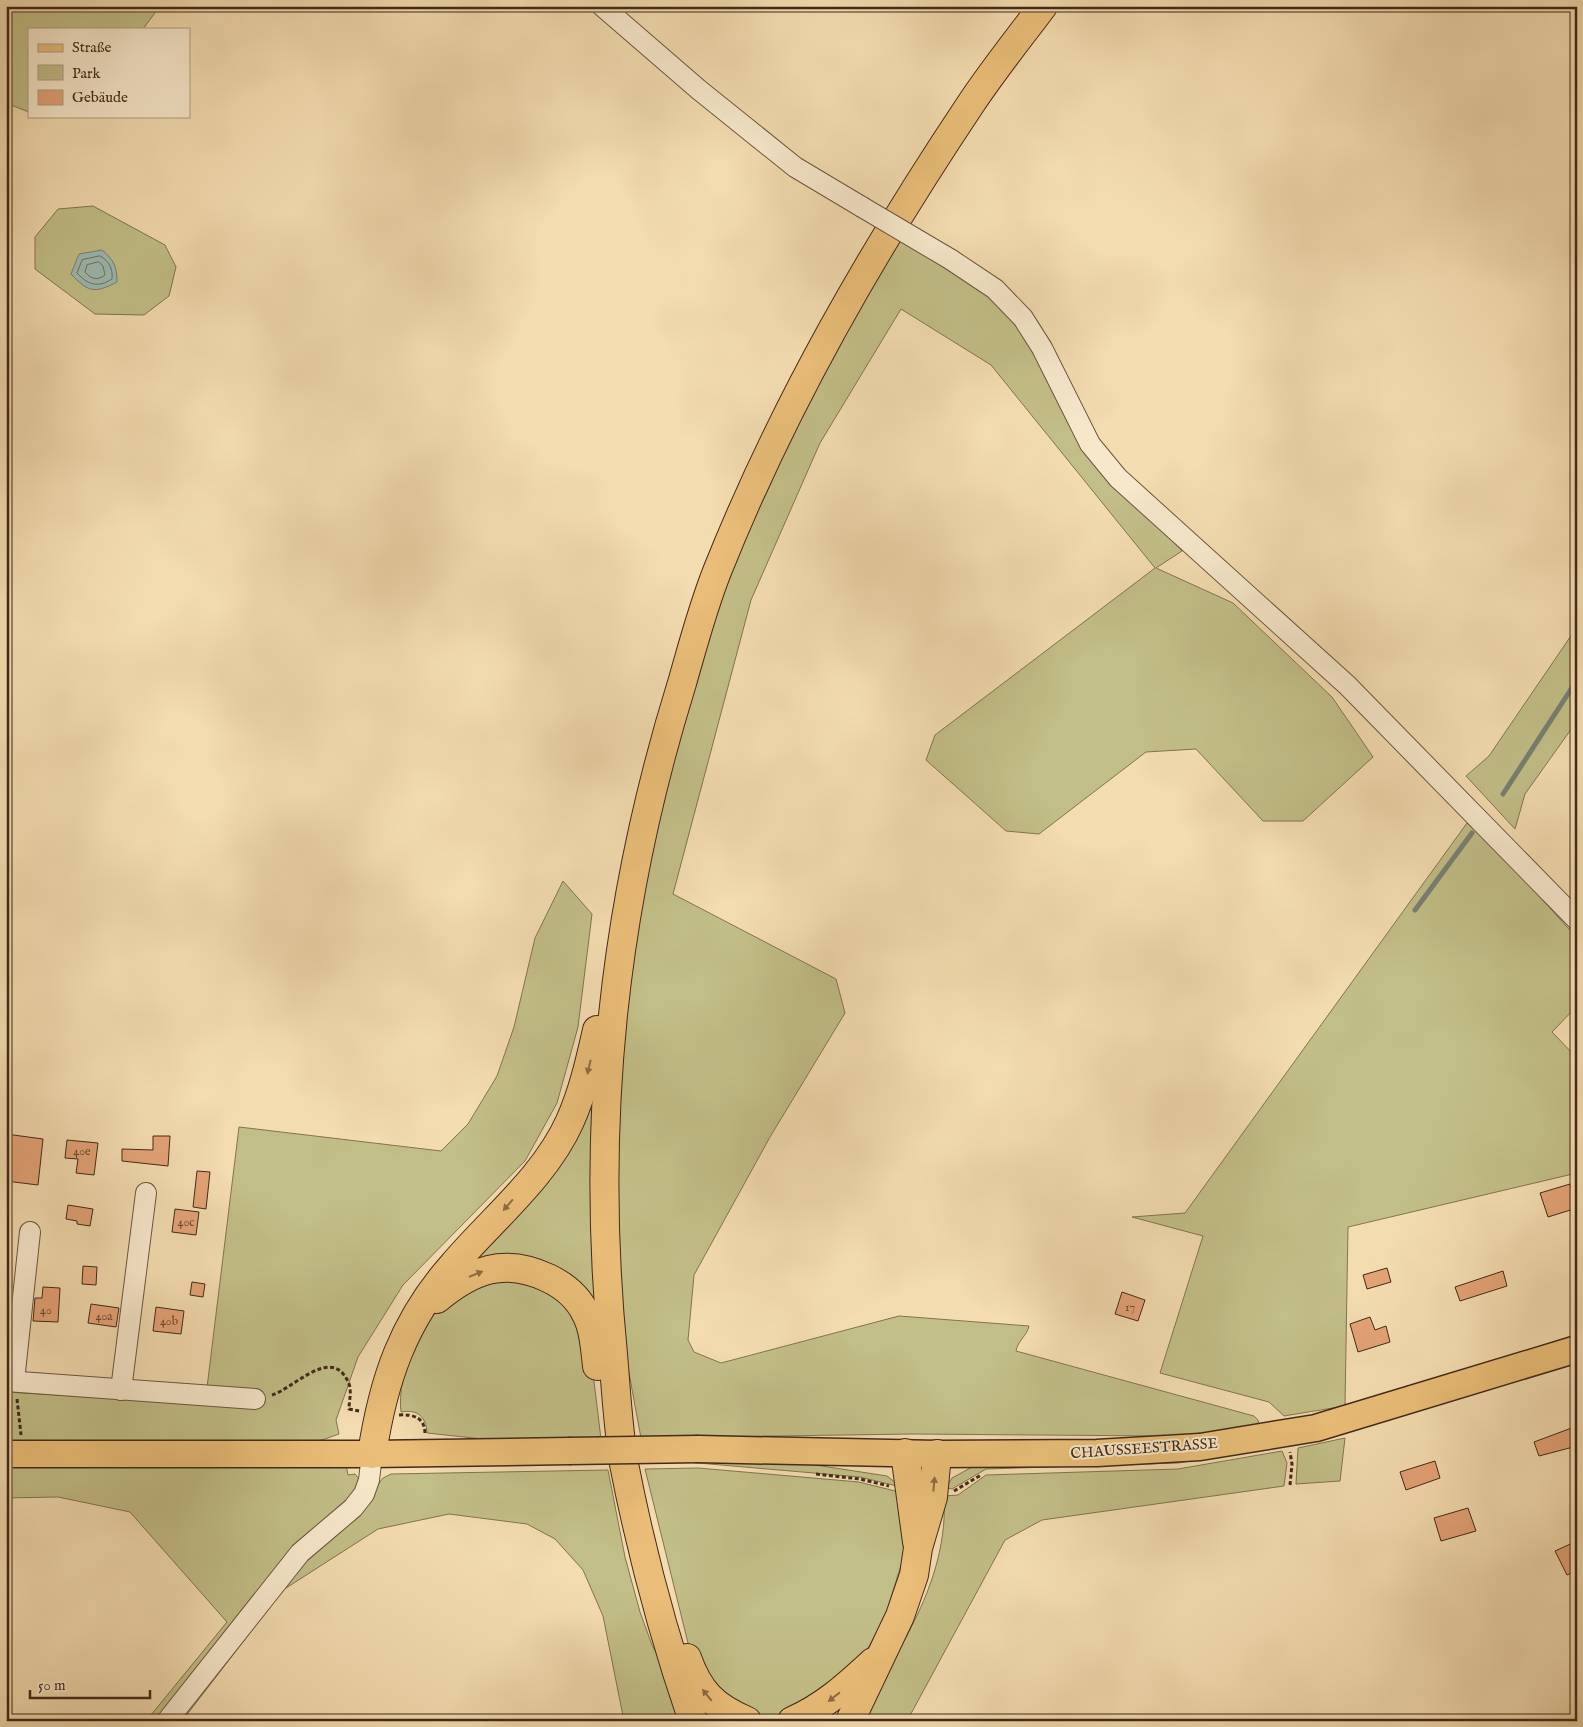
<svg xmlns="http://www.w3.org/2000/svg" width="1583" height="1727" viewBox="0 0 1583 1727" font-family="'IM FELL English',serif">
	<style>
		.green { fill: #c2be87; stroke: #827450 }
		.water { fill: #9cbab1; stroke: #788074 }
		.lines { fill: none; stroke-linecap: round; stroke-linejoin: round }
		.shore { stroke: #6f7265; stroke-width: 1 }
		.stream { stroke: #788074; stroke-width: 5 }
		.building { fill: #e4a377; stroke: #422919 }
		.minor-casing { stroke: #6e563f; stroke-width: 22 }
		.major-casing { stroke: #422919; stroke-width: 29 }
		.highway-casing { stroke: #422919; stroke-width: 30 }
		.path { stroke: #422919; stroke-width: 3; stroke-dasharray: 4 2.5; stroke-linecap: butt }
		.minor { stroke: #f7e8cc; stroke-width: 20 }
		.major { stroke: #eabe78; stroke-width: 26 }
		.highway { stroke: #eabe78; stroke-width: 28 }
		.minor-bridge-casing { stroke: #6e563f; stroke-width: 22; stroke-linecap: butt }
		.major-bridge-casing { stroke: #422919; stroke-width: 29; stroke-linecap: butt }
		.minor-bridge { stroke: #f7e8cc; stroke-width: 20 }
		.major-bridge { stroke: #eabe78; stroke-width: 26 }
		.oneway { fill: #8e6c44 }
		.labels { text-anchor: middle; stroke-width: 4; stroke-linejoin: round; paint-order: stroke }
		.number-label { font-size: 12px; fill: #6a4830 }
		.street-label { font-size: 15px; fill: #422919; stroke: #f7e8cc }
	</style>
	<rect width="100%" height="100%" fill="#f3dcb0"/>
	<filter id="stains"><feTurbulence type="fractalNoise" baseFrequency=".004" numOctaves="4"/><feColorMatrix values="0 0 0 0 .2 0 0 0 0 .09 0 0 0 0 .02 0 0 0 .5 -.17"/></filter>
	<radialGradient id="worn" r=".72"><stop offset=".6" stop-color="#630" stop-opacity="0"/><stop offset="1" stop-color="#630" stop-opacity=".3"/></radialGradient>
	<g class="green">
		<polygon points="6,6 160,6 143,29 29,29 29,112 6,103"/>
		<polygon points="93,206 165,245 176,267 169,296 144,315 95,314 35,269 35,237 58,209"/>
		<path d="M897,235L973,280L1016,321L1158,525L1182,551L1156,568L1233,603L1332,697L1373,757L1303,821H1263L1196,749L1146,752L1039,834L1006,831L926,760L935,735L1155,568L991,365L901,309L820,443L751,600L673,894L836,979L845,1013L770,1137L694,1275L688,1340L694,1352L721,1363L899,1316L1029,1326C1027,1336 1018,1340 1016,1351L1254,1416L1258,1420L1259,1425L1253,1431L1163,1436L912,1434L641,1438L629,1373L620,1342L612,1150L637,895L717,601L783,447Z"/>
		<polygon points="1577,627 1577,721 1525,794 1515,829 1466,776 1489,756"/>
		<polygon points="1467,823 1493,845 1577,938 1577,1006 1552,1032 1577,1058 1577,1173 1348,1227 1345,1406 1284,1416 1269,1402 1160,1373 1203,1236 1132,1217 1185,1213"/>
		<polygon points="563,881 592,914 578,1027 557,1103 525,1161 403,1285 358,1357 336,1420 339,1434 322,1440 299,1443 6,1448 6,1392 205,1404 239,1127 441,1151 468,1124 497,1076 514,1027 535,938"/>
		<polygon points="583,1109 596,1111 598,1298 586,1301 474,1266 470,1256"/>
		<path d="M507,1272L574,1304L593,1373L601,1439L492,1440L427,1433C426,1416 417,1409 401,1412C397,1375 417,1327 445,1304C458,1292 491,1280 507,1272Z"/>
		<polygon points="1345,1438 1340,1481 1296,1484 1298,1448"/>
		<polygon points="1280,1446 1178,1463 986,1469 952,1489 946,1488 952,1478 974,1466"/>
		<path d="M1282,1451L1287,1463L1284,1486L1042,1520L1005,1540L907,1721H856C898,1651 949,1581 944,1496L958,1495L986,1475L1178,1469Z"/>
		<polygon points="698,1459 783,1460 887,1476 901,1487 860,1477 698,1463"/>
		<polygon points="6,1461 346,1464 348,1475 355,1474 360,1480 377,1486 383,1478 391,1474 608,1470 625,1557 640,1612 652,1645 668,1675 681,1721 624,1721 603,1616 583,1570 555,1539 527,1524 449,1514 378,1529 283,1590 182,1721 146,1721 227,1622 130,1512 58,1497 6,1498"/>
		<polygon points="698,1468 859,1482 903,1493 906,1549 883,1623 865,1653 794,1712 771,1717 751,1716 732,1707 689,1647 645,1469"/>
	</g>
	<path class="water" d="M102,250C114,260 117,267 117,282C94,294 88,292 71,274L79,254Z"/>
	<g class="lines">
		<g class="shore">
			<path d="M100,256C109,261 113,268 112,279C98,288 88,285 77,273L82,260Z"/>
			<path d="M99,262L103,266L105,275C97,281 91,279 85,272L87,265Z"/>
		</g>
		<g class="stream">
			<polyline points="1503,794 1577,680"/>
			<polyline points="1415,910 1472,833"/>
		</g>
	</g>
	<g class="building">
		<polygon points="6,1134 43,1139 38,1185 6,1181"/>
		<polygon points="153,1136 170,1136 168,1166 122,1161 122,1149 153,1150"/>
		<polygon points="67,1140 98,1143 94,1175 76,1173 78,1159 65,1158"/>
		<polygon points="197,1171 210,1172 206,1209 193,1207"/>
		<polygon points="1570,1184 1577,1208 1548,1217 1540,1193"/>
		<polygon points="68,1205 93,1209 90,1226 77,1224 77,1221 66,1219"/>
		<polygon points="175,1209 199,1212 196,1235 172,1232"/>
		<polygon points="83,1266 97,1267 96,1285 82,1284"/>
		<polygon points="1387,1268 1391,1282 1367,1289 1363,1275"/>
		<polygon points="1503,1271 1507,1286 1460,1301 1455,1287"/>
		<polygon points="192,1282 205,1284 203,1297 190,1295"/>
		<polygon points="43,1287 60,1288 58,1322 33,1321 35,1298 42,1298"/>
		<polygon points="1122,1292 1145,1300 1138,1321 1115,1314"/>
		<polygon points="91,1304 119,1308 116,1327 88,1323"/>
		<polygon points="156,1307 184,1311 181,1334 153,1331"/>
		<polygon points="1370,1317 1375,1330 1386,1326 1390,1342 1358,1352 1350,1324"/>
		<polygon points="1577,1426 1577,1446 1539,1456 1534,1442"/>
		<polygon points="1435,1461 1440,1478 1406,1490 1400,1472"/>
		<polygon points="1468,1508 1476,1531 1441,1541 1434,1518"/>
		<polygon points="1577,1541 1577,1571 1567,1575 1555,1551"/>
	</g>
	<g class="lines">
		<defs>
			<g id="minor">
				<polyline points="602,6 698,89 795,167 862,207"/>
				<polyline points="950,259 995,289 1023,318 1042,348 1090,444 1118,478 1347,685 1577,920"/>
				<polyline points="6,1381 255,1399"/>
				<polyline points="14,1381 30,1232"/>
				<polyline points="121,1390 146,1193"/>
				<polyline points="167,1721 300,1553 353,1508 364,1494 369,1480 372,1454"/>
			</g>
			<g id="major">
				<polyline points="698,1449 937,1454 1097,1453 1200,1447 1316,1428 1577,1349"/>
				<polyline points="6,1454 372,1454 569,1451"/>
			</g>
			<g id="highway">
				<path d="M437,1299C472,1270 504,1257 548,1278C565,1286 578,1297 586,1314C594,1329 595,1349 597,1366"/>
				<polyline points="905,1453 917,1542"/>
				<path d="M372,1454C383,1381 403,1321 453,1265C492,1219 545,1177 570,1121C583,1092 590,1061 597,1030"/>
				<path d="M687,1658C699,1692 714,1707 747,1721"/>
				<path d="M693,1721C664,1637 641,1551 624,1464C618,1428 616,1390 613,1354C590,1123 613,905 682,683C693,645 703,606 718,569C784,404 873,250 972,102C994,69 1019,38 1043,6"/>
				<path d="M792,1721C824,1707 847,1686 873,1662"/>
				<polyline points="850,1721 900,1616 914,1575 918,1548 933,1497 937,1454"/>
			</g>
		</defs>
		<use href="#minor" class="minor-casing"/>
		<use href="#major" class="major-casing"/>
		<use href="#highway" class="highway-casing"/>
		<g class="path">
			<path d="M272,1395C292,1389 327,1351 344,1375C347,1379 350,1384 350,1389C351,1395 349,1402 349,1409L359,1411"/>
			<polyline points="17,1399 21,1435"/>
			<path d="M399,1415C414,1414 425,1418 425,1434"/>
			<polyline points="816,1474 860,1479 889,1486"/>
			<polyline points="1290,1485 1292,1464 1290,1452"/>
			<polyline points="954,1491 981,1475"/>
		</g>
		<use href="#minor" class="minor"/>
		<use href="#major" class="major"/>
		<use href="#highway" class="highway"/>
		<defs>
			<polyline id="minor-bridge" points="862,207 950,259"/>
			<polyline id="major-bridge" points="569,1451 698,1449"/>
		</defs>
		<use href="#minor-bridge" class="minor-bridge-casing"/>
		<use href="#major-bridge" class="major-bridge-casing"/>
		<use href="#minor-bridge" class="minor-bridge"/>
		<use href="#major-bridge" class="major-bridge"/>
	</g>
	<defs><path id="oneway-solid" d="M-6-.8H1V-3.2L6.5 0L1 3.2V.8H-6Z" transform="scale(1.25)"/></defs>
	<g class="oneway">
		<use href="#oneway-solid" transform="translate(589 1067) rotate(103)"/>
		<use href="#oneway-solid" transform="translate(508 1205) rotate(131)"/>
		<use href="#oneway-solid" transform="translate(476 1274) rotate(-22)"/>
		<use href="#oneway-solid" transform="translate(934 1484) rotate(-85)"/>
		<use href="#oneway-solid" transform="translate(707 1695) rotate(-129)"/>
		<use href="#oneway-solid" transform="translate(834 1697) rotate(142)"/>
	</g>
	<g class="labels">
		<g class="number-label">
			<text x="82" y="1155">40e</text>
			<text x="186" y="1226">40c</text>
			<text x="1130" y="1311">17</text>
			<text x="46" y="1314">40</text>
			<text x="104" y="1320">40a</text>
			<text x="169" y="1325">40b</text>
		</g>
		<g class="street-label">
			<text transform="translate(1144 1448) rotate(-4)" y="5">CHAUSSEESTRASSE</text>
		</g>
	</g>
	<rect width="1583" height="1727" fill="none" stroke="#f3dcb0" stroke-width="25"/>
	<rect x="8" y="8" width="1568" height="1712" fill="none" stroke="#422919" stroke-width="2.5"/>
	<rect x="12" y="12" width="1558" height="1702" fill="none" stroke="#422919"/>
	<rect x="28" y="28" width="162" height="90" fill="#f7e8cc" stroke="#af9c84"/>
	<rect x="38" y="44" width="25" height="8" fill="#eabe78" stroke="#af9c84"/>
	<text x="72" y="52" font-size="15" fill="#422919">Straße</text>
	<rect x="38" y="65" width="25" height="15" fill="#c2be87" stroke="#af9c84"/>
	<text x="72" y="78" font-size="15" fill="#422919">Park</text>
	<rect x="38" y="90" width="25" height="15" fill="#e4a377" stroke="#af9c84"/>
	<text x="72" y="102" font-size="15" fill="#422919">Gebäude</text>
	<path d="M30 1690v8h120v-8" fill="none" stroke="#422919" stroke-width="2.5"/>
	<text x="38" y="1690" font-size="15" fill="#422919" stroke="#f7e8cc" stroke-width="4" paint-order="stroke">50 m</text>
	<rect width="100%" height="100%" filter="url(#stains)"/>
	<rect width="100%" height="100%" fill="url(#worn)"/>
</svg>
